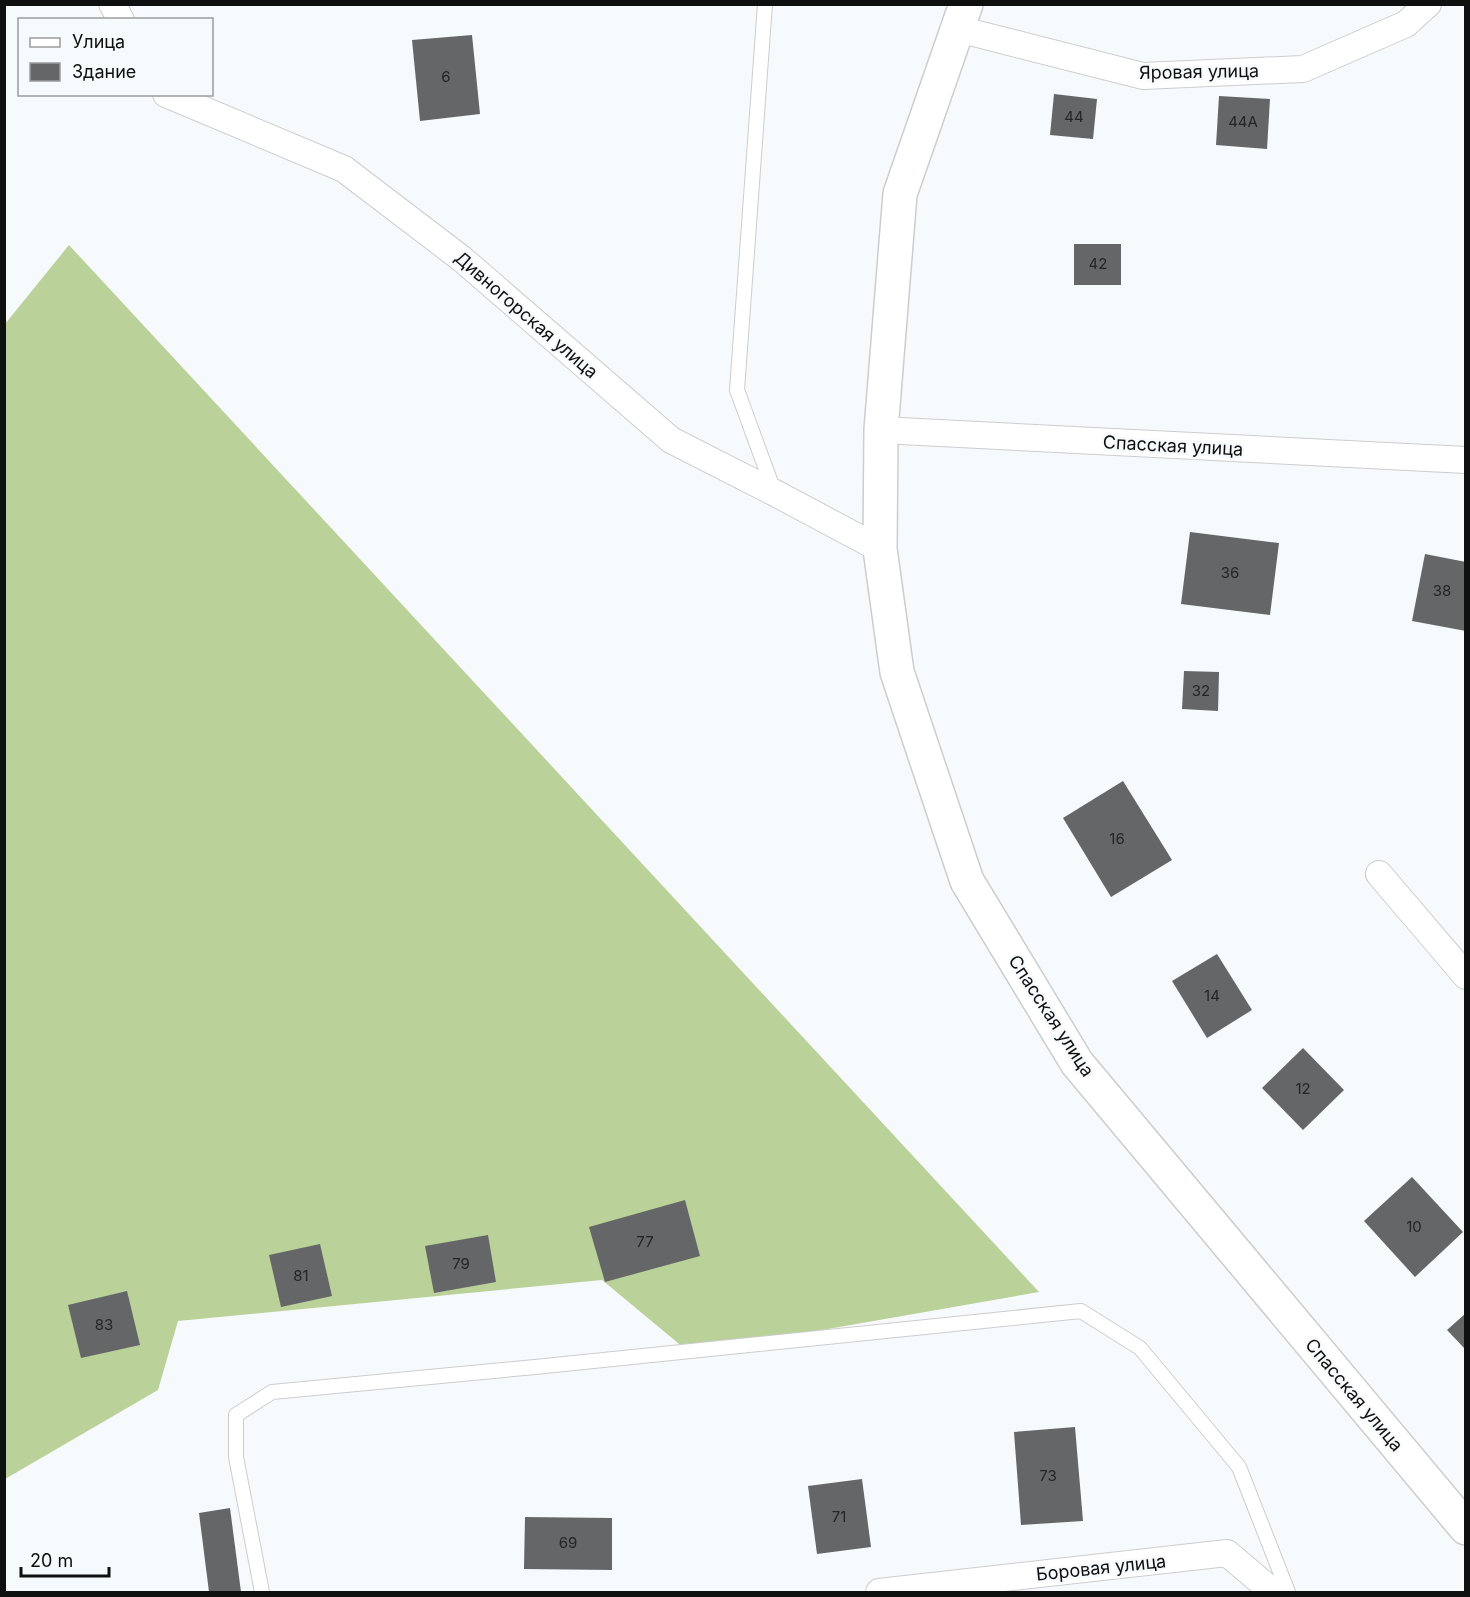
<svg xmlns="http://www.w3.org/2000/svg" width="1470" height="1597" viewBox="0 0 1470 1597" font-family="Inter,sans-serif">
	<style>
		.forest { fill: #bad199 }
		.building { fill: #646668 }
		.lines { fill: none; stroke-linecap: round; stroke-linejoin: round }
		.lane-casing { stroke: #cbcdcf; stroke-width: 16 }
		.street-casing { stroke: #cbcdcf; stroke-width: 28 }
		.secondary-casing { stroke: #cbcdcf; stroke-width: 36 }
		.lane { stroke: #fff; stroke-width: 14 }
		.street { stroke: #fff; stroke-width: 26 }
		.secondary { stroke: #fff; stroke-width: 33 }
		.labels { text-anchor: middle; stroke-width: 5; stroke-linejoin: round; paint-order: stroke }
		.number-label { font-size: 15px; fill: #242525 }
		.street-label { font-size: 18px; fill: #0e0f0f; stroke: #f7fafc }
	</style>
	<rect width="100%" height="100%" fill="#f7fafc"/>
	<polygon class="forest" points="69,245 1039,1292 690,1353 602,1280 178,1321 158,1390 5,1479 5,324"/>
	<g class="building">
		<polygon points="472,35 480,114 420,121 412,40"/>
		<polygon points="1054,94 1097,99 1093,139 1050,135"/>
		<polygon points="1219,96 1270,99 1267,149 1216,145"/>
		<rect x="1074" y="244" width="47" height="41"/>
		<polygon points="1190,532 1279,543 1270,615 1181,604"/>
		<polygon points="1425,554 1466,562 1466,631 1412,621"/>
		<polygon points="1184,671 1219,672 1218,711 1182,709"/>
		<polygon points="1123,781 1172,860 1111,897 1063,818"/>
		<polygon points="1217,954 1252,1010 1207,1038 1172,981"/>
		<polygon points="1303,1048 1344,1090 1303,1130 1262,1088"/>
		<polygon points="1412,1177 1463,1232 1415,1277 1364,1221"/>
		<polygon points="685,1200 700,1256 605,1282 589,1227"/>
		<polygon points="488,1235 496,1282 434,1293 425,1246"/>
		<polygon points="320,1244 332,1296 281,1307 269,1255"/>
		<polygon points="127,1291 140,1345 81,1358 68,1305"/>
		<polygon points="1466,1313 1466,1350 1447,1330"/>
		<polygon points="1075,1427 1083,1521 1021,1525 1014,1432"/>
		<polygon points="862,1479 871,1547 817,1554 808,1486"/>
		<polygon points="230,1508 241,1592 209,1592 199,1513"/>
		<polygon points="525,1517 612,1518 612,1570 524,1569"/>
	</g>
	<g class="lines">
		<defs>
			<g id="lane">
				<polyline points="765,4 737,390 774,491"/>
				<polyline points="262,1592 236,1457 236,1415 272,1392 535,1367 1081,1311 1140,1348 1239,1467 1288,1592"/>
			</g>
			<g id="street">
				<polyline points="112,4 121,20"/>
				<polyline points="958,29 1143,76 1303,69 1406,24 1428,4"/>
				<polyline points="166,94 344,169 462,259 671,440 775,493 880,549"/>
				<polyline points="881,430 1466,460"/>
				<polyline points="1379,874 1466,976"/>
				<polyline points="879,1592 1227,1553 1273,1592"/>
			</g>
			<polyline id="secondary" points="966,4 900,194 881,430 880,549 897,672 967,881 1077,1063 1466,1528"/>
		</defs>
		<use href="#lane" class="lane-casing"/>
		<use href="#street" class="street-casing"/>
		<use href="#secondary" class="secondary-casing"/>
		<use href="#lane" class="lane"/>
		<use href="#street" class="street"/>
		<use href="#secondary" class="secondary"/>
	</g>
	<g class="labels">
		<g class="number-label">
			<text x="446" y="82">6</text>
			<text x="1074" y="122">44</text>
			<text x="1243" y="127">44А</text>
			<text x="1098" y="269">42</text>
			<text x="1230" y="578">36</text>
			<text x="1442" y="596">38</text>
			<text x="1201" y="696">32</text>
			<text x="1117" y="844">16</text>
			<text x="1212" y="1001">14</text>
			<text x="1303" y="1094">12</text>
			<text x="1414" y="1232">10</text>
			<text x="645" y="1247">77</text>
			<text x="461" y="1269">79</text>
			<text x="301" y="1281">81</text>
			<text x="104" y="1330">83</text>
			<text x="1048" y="1481">73</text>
			<text x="839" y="1522">71</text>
			<text x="568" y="1548">69</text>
		</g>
		<g class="street-label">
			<text transform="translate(1199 72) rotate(-1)" y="6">Яровая улица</text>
			<text transform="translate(526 315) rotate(41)" y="6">Дивногорская улица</text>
			<text transform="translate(1173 446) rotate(3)" y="6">Спасская улица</text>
			<text transform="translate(1051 1016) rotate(57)" y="6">Спасская улица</text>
			<text transform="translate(1354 1395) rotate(50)" y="6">Спасская улица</text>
			<text transform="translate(1101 1568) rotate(-6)" y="6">Боровая улица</text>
		</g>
	</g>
	<rect width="1470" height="1597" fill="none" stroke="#0e0f0f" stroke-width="12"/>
	<rect x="18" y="18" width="195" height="78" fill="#f7fafc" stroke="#9a9c9d" stroke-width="1.5"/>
	<rect x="30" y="38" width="30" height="9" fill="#ffffff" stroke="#9a9c9d" stroke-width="1.5"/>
	<text x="72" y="48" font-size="18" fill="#0e0f0f">Улица</text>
	<rect x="30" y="63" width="30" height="18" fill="#646668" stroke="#9a9c9d" stroke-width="1.5"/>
	<text x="72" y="78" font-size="18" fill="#0e0f0f">Здание</text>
	<path d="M21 1567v9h88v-9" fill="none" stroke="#0e0f0f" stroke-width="3"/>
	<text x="30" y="1567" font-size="18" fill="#0e0f0f" stroke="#f7fafc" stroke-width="4.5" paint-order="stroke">20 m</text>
</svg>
